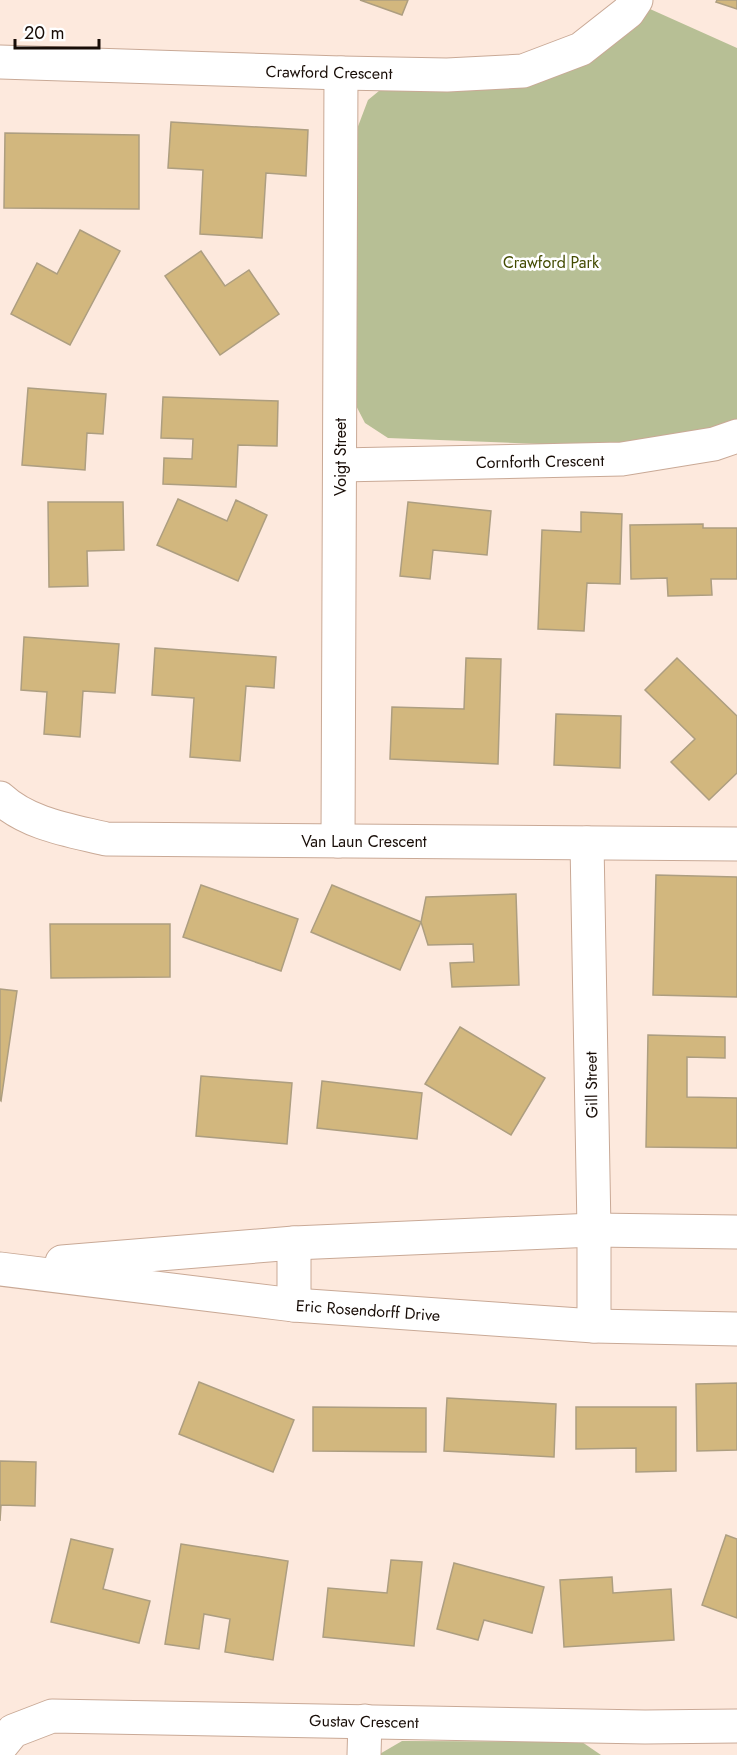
<svg xmlns="http://www.w3.org/2000/svg" width="737" height="1755" viewBox="0 0 737 1755" font-family="Jost,sans-serif">
	<style>
		.green { fill: #b7bf95 }
		.building { fill: #d2b77e; stroke: #ad9e80; stroke-width: 1.5 }
		.lines { fill: none; stroke-linecap: round; stroke-linejoin: round }
		.minor-casing { stroke: #c9a996; stroke-width: 35 }
		.minor { stroke: #fff; stroke-width: 33 }
		.labels { text-anchor: middle; stroke-width: 5; stroke-linejoin: round; paint-order: stroke }
		.street-label { font-size: 16px; fill: #180d07; stroke: #fff }
		.park-label { font-size: 16px; fill: #434b02; stroke: #fff }
	</style>
	<rect width="100%" height="100%" fill="#fde9dd"/>
	<g class="green">
		<polygon points="650,9 737,48 737,422 707,432 619,447 388,438 365,423 351,396 357,129 368,100 385,86 590,60 634,29"/>
		<polygon points="402,1741 582,1742 601,1755 378,1755"/>
	</g>
	<g class="building">
		<polygon points="360,0 408,0 402,15"/>
		<polygon points="717,0 737,0 737,9 716,2"/>
		<polygon points="171,122 308,130 306,176 266,173 262,238 200,234 203,170 168,168"/>
		<polygon points="5,133 139,135 139,209 4,208"/>
		<polygon points="80,230 120,251 70,345 11,314 37,263 57,274"/>
		<polygon points="201,251 225,286 249,270 279,314 220,355 165,276"/>
		<polygon points="28,388 106,394 103,434 87,433 85,470 22,465"/>
		<polygon points="163,397 278,401 277,446 238,445 236,487 163,484 164,458 192,459 193,439 161,438"/>
		<polygon points="178,499 227,521 236,500 267,515 238,581 157,545"/>
		<polygon points="48,502 123,502 124,550 87,551 88,586 49,587"/>
		<polygon points="408,502 491,511 487,555 433,550 430,579 400,576"/>
		<polygon points="581,512 622,514 620,584 587,583 584,631 538,629 542,530 581,532"/>
		<polygon points="703,524 703,528 737,528 737,579 711,579 712,595 668,596 667,578 631,579 630,525"/>
		<polygon points="24,637 119,644 115,693 83,691 80,737 44,734 47,692 21,690"/>
		<polygon points="155,648 276,657 274,688 246,686 240,761 190,757 194,698 152,695"/>
		<polygon points="466,658 501,659 498,764 390,759 392,707 464,709"/>
		<polygon points="677,658 737,716 737,773 709,800 671,762 695,739 645,690"/>
		<polygon points="556,714 621,716 620,768 554,765"/>
		<polygon points="656,875 737,877 737,997 653,995"/>
		<polygon points="201,885 298,919 281,971 183,937"/>
		<polygon points="332,885 421,922 400,970 311,932"/>
		<polygon points="516,894 519,985 452,987 450,963 474,962 473,944 428,945 421,922 426,897"/>
		<polygon points="50,924 170,924 170,977 51,978"/>
		<polygon points="0,989 17,991 1,1101 0,1100"/>
		<polygon points="460,1027 545,1078 511,1135 425,1084"/>
		<polygon points="648,1035 725,1037 725,1058 687,1057 687,1097 737,1098 737,1148 646,1147"/>
		<polygon points="201,1076 292,1083 287,1144 196,1136"/>
		<polygon points="322,1081 422,1093 417,1139 317,1128"/>
		<polygon points="199,1382 294,1420 273,1472 179,1434"/>
		<polygon points="737,1383 737,1450 697,1451 696,1384"/>
		<polygon points="447,1398 556,1404 554,1457 444,1451"/>
		<polygon points="313,1407 426,1408 426,1452 313,1451"/>
		<polygon points="576,1407 676,1407 676,1471 636,1472 636,1448 576,1449"/>
		<polygon points="0,1461 36,1462 35,1506 1,1505 0,1521"/>
		<polygon points="726,1535 737,1539 737,1618 702,1605"/>
		<polygon points="71,1539 113,1549 103,1589 150,1601 139,1643 51,1622"/>
		<polygon points="181,1544 288,1561 273,1660 225,1652 230,1619 204,1614 199,1649 165,1644"/>
		<polygon points="391,1560 422,1562 414,1646 323,1637 328,1588 387,1593"/>
		<polygon points="454,1563 544,1587 532,1633 484,1620 478,1640 437,1629"/>
		<polygon points="612,1577 613,1593 671,1589 674,1640 564,1647 560,1580"/>
	</g>
	<g class="lines">
		<defs>
			<g id="minor">
				<polyline points="0,62 341,73 447,75 523,71 581,49 628,12 636,0"/>
				<polyline points="340,465 622,459 714,444 737,436"/>
				<path d="M0,798C28,824 69,830 106,839L737,844"/>
				<polyline points="338,841 341,73"/>
				<polyline points="587,843 594,1230 594,1326"/>
				<polyline points="62,1262 294,1243 594,1230 737,1232"/>
				<polyline points="0,1269 294,1305 594,1326 737,1329"/>
				<polyline points="294,1305 294,1243"/>
				<polyline points="0,1747 13,1731 52,1716 645,1727 737,1726"/>
				<polyline points="364,1755 365,1721"/>
			</g>
		</defs>
		<use href="#minor" class="minor-casing"/>
		<use href="#minor" class="minor"/>
	</g>
	<g class="labels">
		<g class="street-label">
			<text transform="translate(329 72) rotate(1)" y="6">Crawford Crescent</text>
			<text transform="translate(340 457) rotate(-90)" y="6">Voigt Street</text>
			<text transform="translate(540 461) rotate(-1)" y="6">Cornforth Crescent</text>
			<text x="364" y="847">Van Laun Crescent</text>
			<text transform="translate(591 1085) rotate(-91)" y="6">Gill Street</text>
			<text transform="translate(368 1310) rotate(4)" y="6">Eric Rosendorff Drive</text>
			<text transform="translate(364 1721) rotate(1)" y="6">Gustav Crescent</text>
		</g>
		<g class="park-label">
			<text x="551" y="268">Crawford Park</text>
		</g>
	</g>
	<path d="M15 39v9h84v-9" fill="none" stroke="#180d07" stroke-width="3"/>
	<text x="24" y="39" font-size="18" fill="#180d07" stroke="#ffffff" stroke-width="4.5" paint-order="stroke">20 m</text>
</svg>
